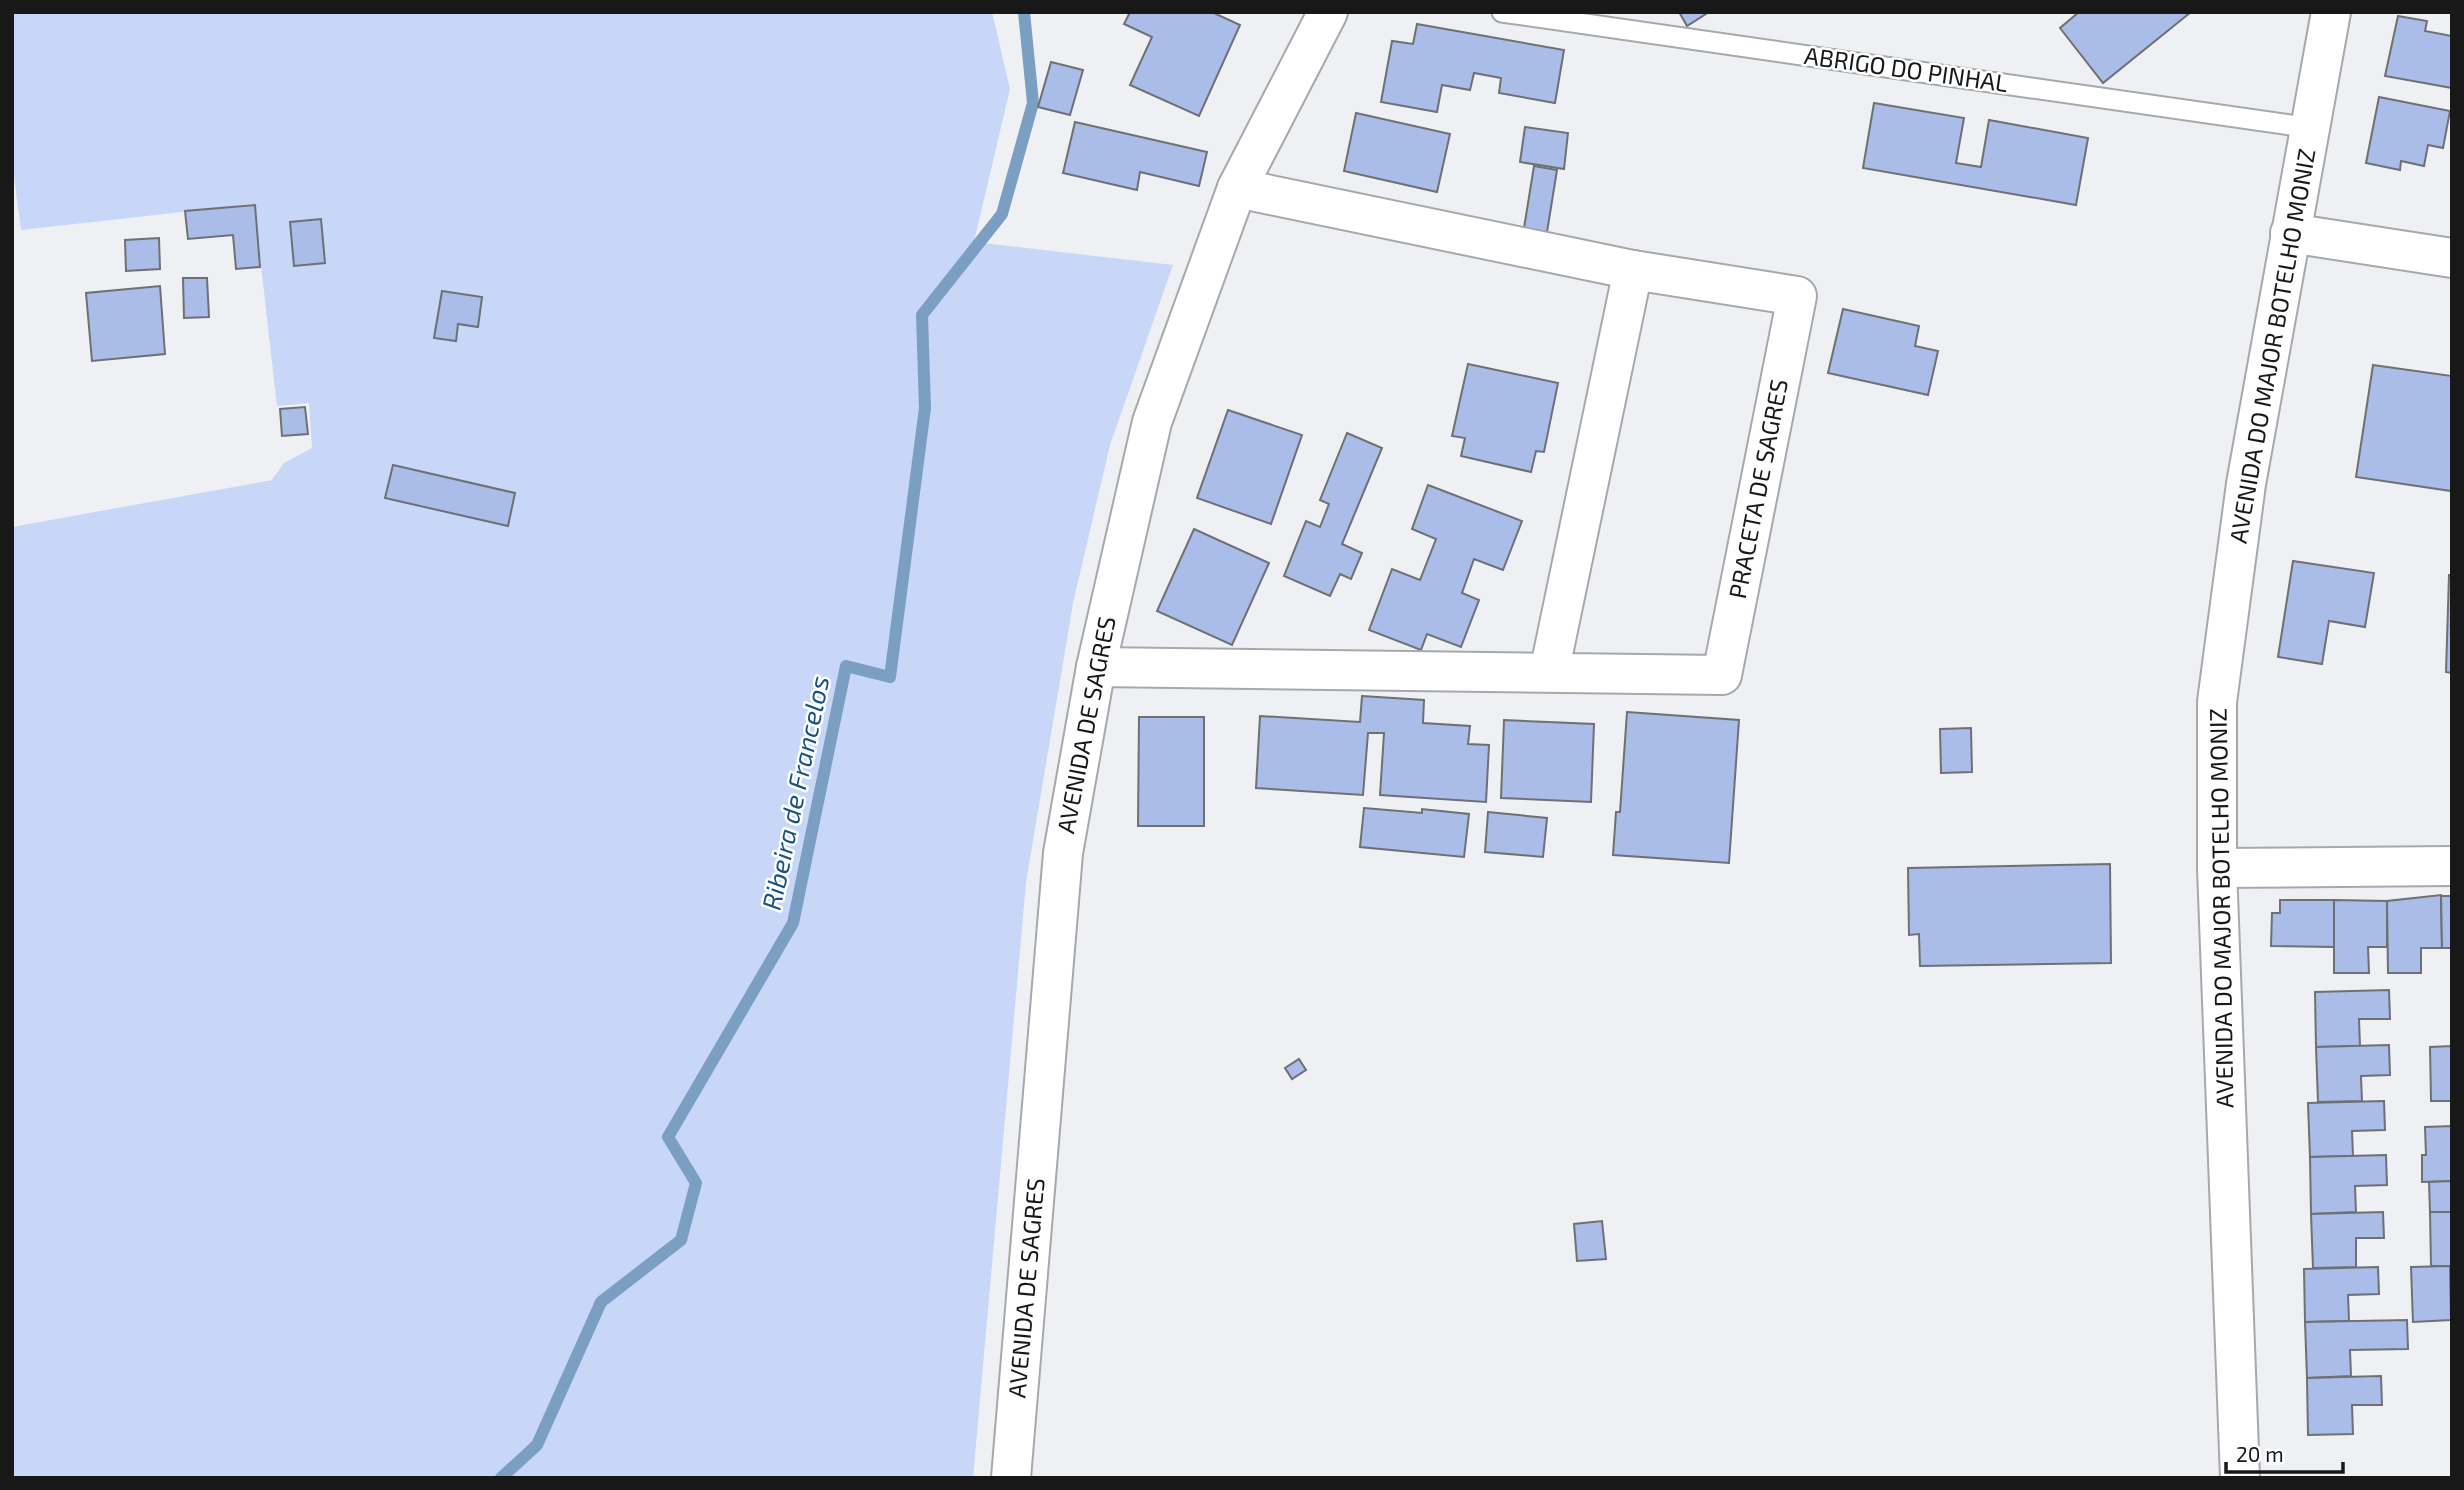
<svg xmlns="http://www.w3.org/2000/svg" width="2464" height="1490" viewBox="0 0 2464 1490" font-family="'Exo 2',sans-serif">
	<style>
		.green { fill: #c8d6f8 }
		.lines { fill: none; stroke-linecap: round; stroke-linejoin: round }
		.stream { stroke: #7b9fc3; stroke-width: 12 }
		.building { fill: #aabce8; stroke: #6f7074; stroke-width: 2 }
		.lane-casing { stroke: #a7a8ac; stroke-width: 23 }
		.street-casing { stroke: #a7a8ac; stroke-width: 42 }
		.lane { stroke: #fff; stroke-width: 19 }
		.street { stroke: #fff; stroke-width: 38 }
		.labels { text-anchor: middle; stroke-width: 5; stroke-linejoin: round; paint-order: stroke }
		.street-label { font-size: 24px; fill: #181819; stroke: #fdfefe }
		.water-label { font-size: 26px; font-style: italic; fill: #19517f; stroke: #fdfefe }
	</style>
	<rect width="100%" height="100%" fill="#eff0f4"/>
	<polygon class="green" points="12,12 992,12 1010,89 974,242 1173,265 1110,445 1073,603 1026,883 973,1478 12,1478 12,527 272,480 284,463 312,448 309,403 277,406 254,204 21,230 12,161"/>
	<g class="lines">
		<polyline class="stream" points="501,1478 537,1445 601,1302 681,1240 696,1183 668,1137 793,923 846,666 890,677 925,408 922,315 1002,214 1033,103 1024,12"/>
	</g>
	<g class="building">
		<polygon points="1130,12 1217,12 1216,14 1240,25 1199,116 1130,85 1152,37 1124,24"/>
		<polygon points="1679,12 1709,12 1687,26"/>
		<polygon points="2079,12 2191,12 2103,83 2060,28"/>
		<polygon points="2398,16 2427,21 2425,31 2452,36 2452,88 2385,76"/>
		<polygon points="1417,24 1564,50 1555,103 1499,93 1501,78 1474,73 1470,90 1442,85 1437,112 1381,102 1392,41 1413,44"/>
		<polygon points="1051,62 1083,70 1070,115 1038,107"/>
		<polygon points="2379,97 2450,111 2443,148 2428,145 2424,166 2401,161 2400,170 2366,163"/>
		<polygon points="1874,103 1964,118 1956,163 1981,167 1989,120 2088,138 2076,205 1863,168"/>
		<polygon points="1356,113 1450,134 1437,192 1344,171"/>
		<polygon points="1075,122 1207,152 1199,186 1140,172 1137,190 1063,173"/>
		<polygon points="1525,127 1568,133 1564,169 1520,162"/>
		<polygon points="1534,166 1557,170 1547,232 1524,228"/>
		<polygon points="255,205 260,267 236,269 233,235 188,239 185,211"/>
		<polygon points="321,219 325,263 294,266 290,222"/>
		<polygon points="159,238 160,269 126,271 125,240"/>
		<polygon points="183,278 207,278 209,317 184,318"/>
		<polygon points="160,286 165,354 92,361 86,293"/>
		<polygon points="442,291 482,297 478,327 458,324 456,341 434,338"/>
		<polygon points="1843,309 1919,326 1915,346 1938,351 1928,395 1828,373"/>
		<polygon points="1468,364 1558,383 1544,452 1536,451 1531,472 1461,456 1465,438 1452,436"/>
		<polygon points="2373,365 2452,376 2451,491 2356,477"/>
		<polygon points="305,407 308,434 282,436 280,409"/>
		<polygon points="1228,410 1302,435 1271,524 1197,498"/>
		<polygon points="1347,433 1382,448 1342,544 1362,553 1351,579 1340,574 1330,596 1284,576 1306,521 1320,527 1329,504 1320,500"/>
		<polygon points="393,465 515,493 508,526 385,498"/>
		<polygon points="1428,485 1522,521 1503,570 1474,559 1462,593 1479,600 1461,647 1427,634 1421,650 1369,630 1392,569 1420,580 1436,539 1412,529"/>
		<polygon points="1194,529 1269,563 1232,645 1157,611"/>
		<polygon points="2293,561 2374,573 2365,627 2329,621 2322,664 2278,657"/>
		<polygon points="2449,575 2452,575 2452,673 2446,672"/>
		<polygon points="1362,696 1424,700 1423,723 1470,726 1468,744 1489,745 1486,802 1380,795 1384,733 1368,733 1363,795 1256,788 1260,716 1360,722"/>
		<polygon points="1627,712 1739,720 1729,863 1613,855 1616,812 1620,812"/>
		<polygon points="1139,717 1204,717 1204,826 1138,826"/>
		<polygon points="1504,720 1594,724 1591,802 1501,798"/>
		<polygon points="1971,728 1972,772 1941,773 1940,729"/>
		<polygon points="1364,808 1422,813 1422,809 1469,814 1464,857 1360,847"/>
		<polygon points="1488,812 1547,818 1543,857 1485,852"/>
		<polygon points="2110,864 2111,963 1920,966 1919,934 1909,935 1908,868"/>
		<polygon points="2441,895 2442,948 2421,948 2421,973 2388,973 2387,901"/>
		<polygon points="2441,896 2452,896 2452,948 2442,948"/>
		<polygon points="2280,900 2334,900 2334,947 2271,946 2272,913 2280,913"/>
		<polygon points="2334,900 2387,901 2387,947 2368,947 2369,973 2334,973"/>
		<polygon points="2389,990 2390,1019 2359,1019 2360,1046 2316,1047 2315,992"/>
		<polygon points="2389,1045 2390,1075 2361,1076 2362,1101 2318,1102 2316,1047"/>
		<polygon points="2452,1046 2452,1101 2431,1101 2430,1047"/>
		<polygon points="1299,1059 1306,1070 1292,1079 1285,1068"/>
		<polygon points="2384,1101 2385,1130 2352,1131 2353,1156 2310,1157 2308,1103"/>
		<polygon points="2452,1126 2452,1181 2422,1182 2422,1155 2426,1155 2425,1127"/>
		<polygon points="2386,1155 2387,1185 2355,1186 2356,1212 2311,1214 2310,1157"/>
		<polygon points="2452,1181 2452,1212 2430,1212 2429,1182"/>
		<polygon points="2383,1212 2384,1238 2356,1238 2356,1267 2313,1268 2311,1214"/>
		<polygon points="2430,1212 2452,1212 2452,1266 2431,1266"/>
		<polygon points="1602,1221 1606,1259 1577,1261 1574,1224"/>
		<polygon points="2450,1266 2451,1320 2413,1322 2411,1267"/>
		<polygon points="2378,1267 2379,1294 2348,1295 2349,1321 2305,1322 2304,1269"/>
		<polygon points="2407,1320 2408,1349 2350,1350 2351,1376 2307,1378 2305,1322"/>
		<polygon points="2381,1376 2382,1405 2352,1405 2353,1434 2308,1435 2307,1378"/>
	</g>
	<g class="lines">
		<defs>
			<polyline id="lane" points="1502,12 2311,128"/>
			<g id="street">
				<polyline points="1237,188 1633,270"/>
				<polyline points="2290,233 2452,258"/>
				<polyline points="1096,667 1722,675 1797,296 1633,270 1549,673"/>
				<polyline points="2217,868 2452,866"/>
				<polyline points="1011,1478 1063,853 1096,667 1152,422 1237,188 1328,12"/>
				<polyline points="2240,1478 2217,868 2217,702 2246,484 2331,12"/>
			</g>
		</defs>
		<use href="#lane" class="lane-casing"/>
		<use href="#street" class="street-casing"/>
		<use href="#lane" class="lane"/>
		<use href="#street" class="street"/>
	</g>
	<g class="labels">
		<g class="street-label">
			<text transform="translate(1906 70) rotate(8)" y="8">ABRIGO DO PINHAL</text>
			<text transform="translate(2273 346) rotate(-80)" y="8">AVENIDA DO MAJOR BOTELHO MONIZ</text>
			<text transform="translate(1759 489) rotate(-79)" y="8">PRACETA DE SAGRES</text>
			<text transform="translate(1087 725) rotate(-79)" y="8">AVENIDA DE SAGRES</text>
			<text transform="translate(2222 908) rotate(-91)" y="8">AVENIDA DO MAJOR BOTELHO MONIZ</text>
			<text transform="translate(1027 1288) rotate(-85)" y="8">AVENIDA DE SAGRES</text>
		</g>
		<g class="water-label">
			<text transform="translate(796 793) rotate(-78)" y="9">Ribeira de Francelos</text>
		</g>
	</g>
	<rect width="2464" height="1490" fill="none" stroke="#181819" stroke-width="28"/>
	<path d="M2226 1462v10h117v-10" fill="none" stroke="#181819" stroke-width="3.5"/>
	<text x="2236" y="1462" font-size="21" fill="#181819" stroke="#fdfefe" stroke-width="5" paint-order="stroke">20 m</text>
</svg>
